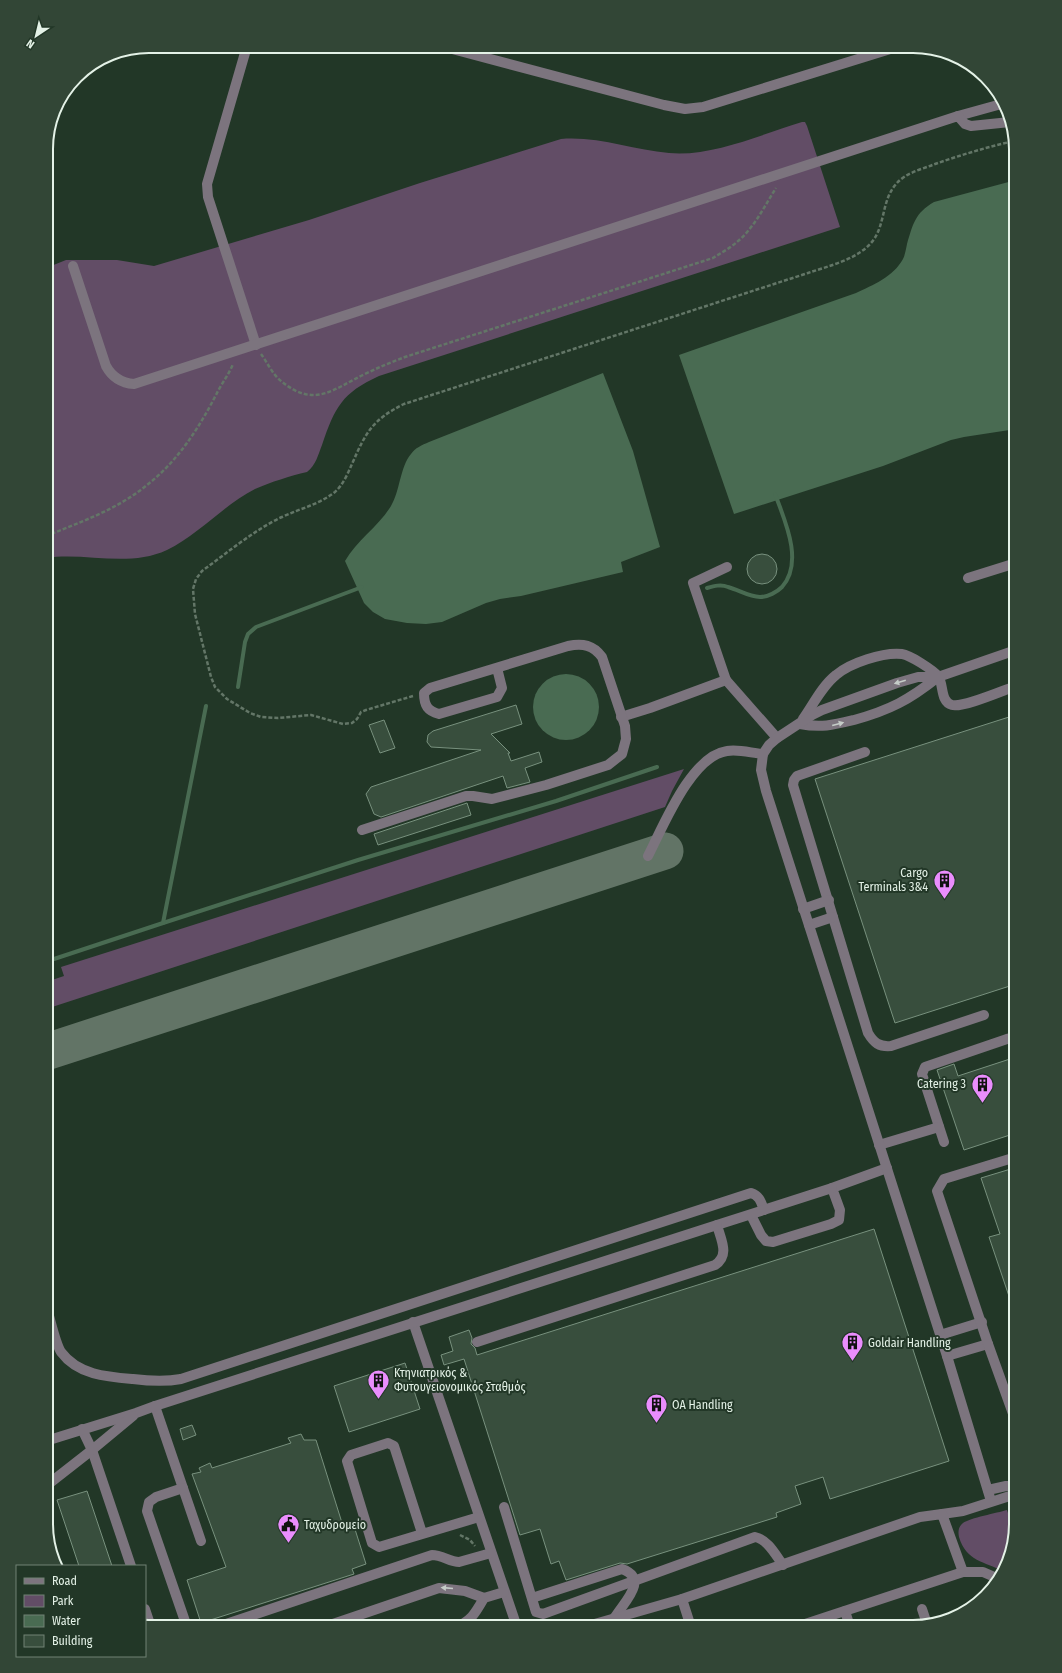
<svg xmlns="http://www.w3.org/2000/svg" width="1062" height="1673" viewBox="0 0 1062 1673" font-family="'Fira Sans Condensed',sans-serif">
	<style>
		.green { fill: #624d66 }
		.water { fill: #496b52 }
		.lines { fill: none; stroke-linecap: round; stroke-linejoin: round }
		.stream { stroke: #496b52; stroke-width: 4 }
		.taxiway { stroke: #627466; stroke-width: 37 }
		.building { fill: #384e3d; stroke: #78917e }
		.path { stroke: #637667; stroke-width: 2.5; stroke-dasharray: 4 2; stroke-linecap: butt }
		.minor { stroke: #7c747e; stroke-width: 10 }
		.oneway { fill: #c5ccc8 }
		.labels { text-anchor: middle; stroke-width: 4; stroke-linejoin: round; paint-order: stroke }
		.poi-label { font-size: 12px; fill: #e4f2e7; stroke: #223727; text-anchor: start }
		.rim { fill: none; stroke: #e4f2e7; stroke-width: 2 }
	</style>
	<rect width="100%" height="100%" fill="#223727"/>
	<g class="green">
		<path d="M802,122H805L807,126L840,227L379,376C342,393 335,407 322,445C318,455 316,465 307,472C290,476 271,482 255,489C225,504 198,535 167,550C128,568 86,552 46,558V268L66,260H117L154,266L309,220L420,183L561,139C598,136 633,150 669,153C712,157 762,134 802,122Z"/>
		<polygon points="684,769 672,791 665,807 46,1009 46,982 64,976 61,967"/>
		<path d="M1007,1510L1014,1531L1003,1571C985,1562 966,1561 959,1537C958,1532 958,1527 963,1523C970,1518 997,1513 1007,1510Z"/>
	</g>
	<g class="water">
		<path d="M1016,180V429L964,437L951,440L883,466L734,514L679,355L856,293C873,285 893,277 903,259C905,255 906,249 907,244C913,224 915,213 934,202Z"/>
		<path d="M603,373L633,451L660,547L621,562L623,572L521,596L500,599L486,603L442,622L426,624L407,623L385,619L373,612L364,603L345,561C357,540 378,527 391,506C400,491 400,467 411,454C415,448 422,445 429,442Z"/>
		<circle cx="566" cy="707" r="33"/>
	</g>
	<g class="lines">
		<g class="stream">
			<path d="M707,588C714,586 721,584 728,587C739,590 749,597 760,597C768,597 777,592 782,587C804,562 785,521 775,494"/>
			<polyline points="238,687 245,642 248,634 256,627 362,587"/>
			<polyline points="163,923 358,860 556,801 657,767"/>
			<polyline points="54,959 163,923 206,706"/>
		</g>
		<polyline class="taxiway" points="46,1052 665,851"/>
	</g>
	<g class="building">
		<circle cx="762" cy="569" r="15"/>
		<polygon points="516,705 522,724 491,734 510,753 508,753 511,761 539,752 542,762 525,768 530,782 507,788 503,776 381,817 374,814 366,794 371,787 481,750 431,747 427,742 428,735 433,731"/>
		<polygon points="1009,717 1016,739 1016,984 895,1023 815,779"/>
		<polygon points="384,720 395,748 380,753 369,725"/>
		<polygon points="467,803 471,815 378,845 374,834"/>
		<polygon points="1016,1057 1016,1133 964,1150 937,1070 954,1064 958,1076"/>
		<polygon points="1014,1168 1016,1173 1016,1311 1014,1311 989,1237 1000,1234 981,1178"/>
		<polygon points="874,1229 949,1461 830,1499 823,1477 795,1486 801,1504 776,1513 777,1517 627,1564 620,1563 566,1580 559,1561 551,1564 540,1529 520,1535 464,1359 444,1365 441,1355 453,1351 449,1337 469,1330 472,1338 471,1344 475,1348 477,1355"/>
		<polygon points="405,1363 420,1409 349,1432 334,1386"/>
		<polygon points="192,1425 196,1435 183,1440 180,1429"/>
		<polygon points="301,1434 304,1440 316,1440 343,1526 353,1523 366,1564 352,1569 354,1574 201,1623 187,1580 226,1567 192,1474 201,1472 199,1468 210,1463 212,1468 291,1443 288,1438"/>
		<polygon points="87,1491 112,1566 79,1566 57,1500"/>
	</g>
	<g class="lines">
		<g class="path">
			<path d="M261,354C267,362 273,375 281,381C315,409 333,389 365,374C379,367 392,362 405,357L713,258C721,253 730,248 737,242C754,228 764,207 776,188"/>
			<path d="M46,536C81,522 118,509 147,485C178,461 199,428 217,393C222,383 229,374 233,364"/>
			<path d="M413,696L366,710L361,712L357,719L352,723L343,724L311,715L278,718L261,717L250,713L227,699L215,687L211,677L195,614L193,589L196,579L202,571C227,553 254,530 282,517C301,508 318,505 335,492C343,485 348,473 352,464C366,432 372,420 404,404L808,273C828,266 856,260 871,243C888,224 879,194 904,177C913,171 925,168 935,164C961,155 987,147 1014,141"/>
			<polyline points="460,1535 470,1540 475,1546"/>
			<polyline points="744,1627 745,1624"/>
		</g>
		<g class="minor">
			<polyline points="247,46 207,184 208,197 256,345"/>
			<polyline points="441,46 664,105 685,109 703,107 900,46"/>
			<polyline points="958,116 1005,103"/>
			<path d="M73,266L106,366C112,377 121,383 134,384L958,116L965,124L971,126L1010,122"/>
			<polyline points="968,578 1016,563"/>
			<polyline points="726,680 777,738"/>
			<polyline points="621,717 650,708 726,680 693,583 727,567"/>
			<path d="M803,719C813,705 822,686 836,675C850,663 883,652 902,654C910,655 933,670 938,676C944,684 940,702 952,705C963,708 1004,690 1016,686"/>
			<path d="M800,724C821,728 833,725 854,720C890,710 909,700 938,677"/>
			<path d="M865,752L797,776L794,780L793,785L868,1033C874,1043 879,1047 891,1046L984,1015"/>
			<path d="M362,830L466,796H473L492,799L546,785L608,765L622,754L626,739L625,726L602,657C593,645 583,643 568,646L430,688L424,693C424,706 428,711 439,714L497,697L502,688L497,668"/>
			<path d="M648,856C663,827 691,756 727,751C739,749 751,753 763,754"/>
			<polyline points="803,909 829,900"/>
			<polyline points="809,925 833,917"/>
			<polyline points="944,1142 922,1074 925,1067 1007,1039 1016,1037"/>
			<polyline points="879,1145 939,1127"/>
			<polyline points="751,1215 761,1235 766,1241 773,1242 831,1224 839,1220 840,1210 832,1188 887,1168"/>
			<path d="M46,1306C50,1317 55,1343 61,1352C78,1375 107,1377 133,1379C149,1381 165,1382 181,1379L751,1193C760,1196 761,1202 764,1210"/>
			<polyline points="413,1322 517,1627"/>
			<polyline points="940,1335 982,1322"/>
			<path d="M477,1342L715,1265C730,1255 721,1240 717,1225L832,1188"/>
			<polyline points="947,1356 988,1344"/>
			<polyline points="155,1406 201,1541"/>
			<polyline points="1016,1422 988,1344 937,1191 944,1179 1016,1157"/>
			<polyline points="82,1429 92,1450 131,1566"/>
			<polyline points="46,1441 136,1413 155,1406 717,1225"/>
			<polyline points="46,1486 92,1450 133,1416"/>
			<polyline points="183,1488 156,1497 149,1502 147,1511 187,1627"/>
			<polyline points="988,1490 1006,1486 1016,1486"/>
			<polyline points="991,1501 947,1356 766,791 761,770 763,754 769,745 777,738 812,715 822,710 897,683 918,677 938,677 1016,650"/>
			<path d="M504,1507L536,1612L543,1614L755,1537C768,1540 775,1554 783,1565"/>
			<polyline points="942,1514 963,1511 1016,1494"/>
			<polyline points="422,1533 394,1446 388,1443 351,1455 347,1461 372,1543 379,1547 479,1517"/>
			<polyline points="54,1558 56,1566"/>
			<path d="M532,1598L622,1569C649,1579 625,1601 615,1617"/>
			<polyline points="682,1599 691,1627"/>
			<polyline points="145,1609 151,1627"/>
			<polyline points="922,1609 927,1624"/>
			<polyline points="845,1611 850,1627"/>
			<path d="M217,1627L432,1555C442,1555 450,1562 459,1562L491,1553"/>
			<polyline points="324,1627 439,1588 465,1591 484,1598"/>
			<path d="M455,1627C471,1622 476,1612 484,1598L504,1592"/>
			<polyline points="584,1627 682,1599 920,1517 942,1514 963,1572"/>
			<polyline points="639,1627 646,1625 649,1627"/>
			<polyline points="796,1627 963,1572 983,1572 999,1579"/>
		</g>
	</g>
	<defs><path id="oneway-solid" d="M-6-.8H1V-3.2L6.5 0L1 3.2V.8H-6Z"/></defs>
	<g class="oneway">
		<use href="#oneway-solid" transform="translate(900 682) rotate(164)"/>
		<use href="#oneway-solid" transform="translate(838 724) rotate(-15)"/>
		<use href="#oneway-solid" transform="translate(447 1588) rotate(-175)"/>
	</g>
	<defs>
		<symbol id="building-pin" viewBox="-11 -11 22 30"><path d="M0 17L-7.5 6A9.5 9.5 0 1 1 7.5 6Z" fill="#ea8dfd" stroke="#223727"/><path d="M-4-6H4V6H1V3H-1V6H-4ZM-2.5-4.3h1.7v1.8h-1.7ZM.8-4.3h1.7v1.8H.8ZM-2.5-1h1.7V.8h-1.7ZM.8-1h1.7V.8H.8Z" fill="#111"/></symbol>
		<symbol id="civic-pin" viewBox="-11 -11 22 30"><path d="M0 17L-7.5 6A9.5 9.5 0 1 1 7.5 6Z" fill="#ea8dfd" stroke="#223727"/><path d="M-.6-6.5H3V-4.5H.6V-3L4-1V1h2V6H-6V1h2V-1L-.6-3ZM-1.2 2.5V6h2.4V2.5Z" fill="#111"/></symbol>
	</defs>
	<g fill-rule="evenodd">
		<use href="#building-pin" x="932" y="868" width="25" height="34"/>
		<use href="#building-pin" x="970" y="1072" width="25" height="34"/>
		<use href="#building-pin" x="840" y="1330" width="25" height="34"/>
		<use href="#building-pin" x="366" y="1368" width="25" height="34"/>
		<use href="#building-pin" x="644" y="1392" width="25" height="34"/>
		<use href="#civic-pin" x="276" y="1512" width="25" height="34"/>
	</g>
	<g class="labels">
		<g class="poi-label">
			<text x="928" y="877" text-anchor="end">Cargo<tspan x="928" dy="14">Terminals 3&amp;4</tspan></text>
			<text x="966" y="1088" text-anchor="end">Catering 3</text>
			<text x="868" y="1347">Goldair Handling</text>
			<text x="394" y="1377">Κτηνιατρικός &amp;<tspan x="394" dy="14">Φυτουγειονομικός Σταθμός</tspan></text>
			<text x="672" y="1409">OA Handling</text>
			<text x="304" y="1529">Ταχυδρομείο</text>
		</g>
	</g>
	<path d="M0 0H1062V1673H0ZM149 53H913A96 96 0 0 1 1009 149V1524A96 96 0 0 1 913 1620H149A96 96 0 0 1 53 1524V149A96 96 0 0 1 149 53Z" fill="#324636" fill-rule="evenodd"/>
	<path class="rim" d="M149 53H913A96 96 0 0 1 1009 149V1524A96 96 0 0 1 913 1620H149A96 96 0 0 1 53 1524V149A96 96 0 0 1 149 53Z"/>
	<rect x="16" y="1565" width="130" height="92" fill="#223727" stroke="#708274"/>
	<rect x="24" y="1578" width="20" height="6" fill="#7c747e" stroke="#708274"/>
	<text x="52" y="1585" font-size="12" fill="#e4f2e7">Road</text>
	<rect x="24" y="1595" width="20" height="12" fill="#624d66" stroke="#708274"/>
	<text x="52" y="1605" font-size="12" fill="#e4f2e7">Park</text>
	<rect x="24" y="1615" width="20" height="12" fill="#496b52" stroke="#708274"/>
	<text x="52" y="1625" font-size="12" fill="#e4f2e7">Water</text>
	<rect x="24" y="1635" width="20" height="12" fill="#384e3d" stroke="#708274"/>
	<text x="52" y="1645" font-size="12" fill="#e4f2e7">Building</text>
	<g transform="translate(36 36) rotate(215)" stroke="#223727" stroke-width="3" paint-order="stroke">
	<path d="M0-3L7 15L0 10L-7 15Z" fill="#e4f2e7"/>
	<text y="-6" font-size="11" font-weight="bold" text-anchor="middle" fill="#e4f2e7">N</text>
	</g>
</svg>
